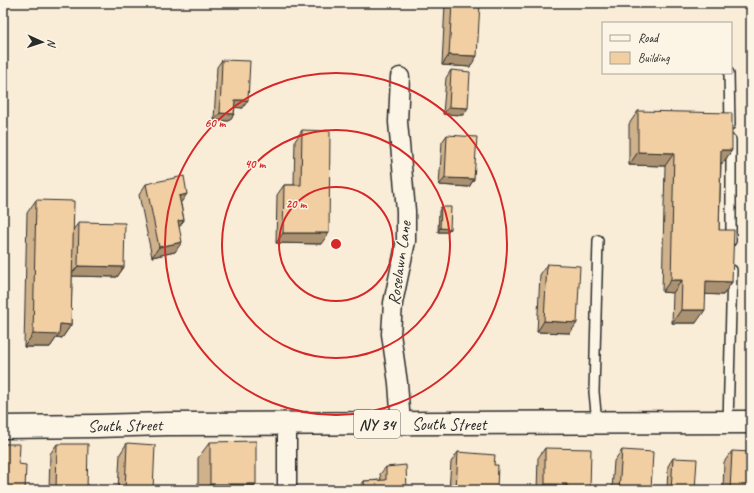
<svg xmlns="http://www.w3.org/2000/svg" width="754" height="493" viewBox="0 0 754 493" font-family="Caveat,sans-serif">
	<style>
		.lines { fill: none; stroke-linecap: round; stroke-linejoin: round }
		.service-casing { stroke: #2b2b2b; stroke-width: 12 }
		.minor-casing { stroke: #2b2b2b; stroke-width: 21 }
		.primary-casing { stroke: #2b2b2b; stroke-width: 25 }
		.service { stroke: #fcf5e5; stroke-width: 9 }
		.minor { stroke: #fcf5e5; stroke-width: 18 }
		.primary { stroke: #fcf5e5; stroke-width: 22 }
		.wall { fill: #cfb28b; stroke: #2b2b2b }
		.shaded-wall { fill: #a99171; stroke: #2b2b2b }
		.building { fill: #f1cfa2; stroke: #2b2b2b }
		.ring { fill: none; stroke: #d62828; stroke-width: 2 }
		.labels { text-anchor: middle; stroke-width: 3; stroke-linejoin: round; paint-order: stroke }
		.shield { fill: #fcf5e5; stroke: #6a6863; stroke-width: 1 }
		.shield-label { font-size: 16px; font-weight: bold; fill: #2b2b2b }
		.street-label { font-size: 17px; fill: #2b2b2b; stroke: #fcf5e5 }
		.centre { fill: #d62828; stroke: #fcf5e5; stroke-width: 2 }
		.ring-label { font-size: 12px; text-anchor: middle; font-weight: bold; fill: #d62828; stroke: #fcf5e5; stroke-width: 3; stroke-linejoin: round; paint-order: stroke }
	</style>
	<rect width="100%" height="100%" fill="#faedd8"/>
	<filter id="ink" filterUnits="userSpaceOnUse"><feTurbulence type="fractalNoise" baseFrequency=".025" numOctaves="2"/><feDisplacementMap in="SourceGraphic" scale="8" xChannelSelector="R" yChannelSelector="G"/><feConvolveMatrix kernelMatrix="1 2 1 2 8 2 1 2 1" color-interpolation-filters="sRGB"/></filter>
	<g filter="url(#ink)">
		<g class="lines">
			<defs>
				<g id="service">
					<polyline points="729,73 730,125"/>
					<polyline points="731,140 731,241"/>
					<polyline points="597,423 594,392 598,240"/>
					<polyline points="728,423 732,270"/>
				</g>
				<g id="minor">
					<polyline points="400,77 398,122 406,211 406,241 393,303 391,334 398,383 401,424"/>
					<polyline points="287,424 287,490"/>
				</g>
				<polyline id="primary" points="3,427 97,426 167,424 751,422"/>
			</defs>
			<use href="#service" class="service-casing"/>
			<use href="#minor" class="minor-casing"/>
			<use href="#primary" class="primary-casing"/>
			<use href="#service" class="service"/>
			<use href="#minor" class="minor"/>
			<use href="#primary" class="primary"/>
		</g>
		<g class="wall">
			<polygon points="446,3 480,3 470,67 442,65 445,4"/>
			<polygon points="222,60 243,108 235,107 234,114 229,121 214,120 217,67"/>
			<polygon points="451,70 463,115 443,114 446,78"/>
			<polygon points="638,111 732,150 723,163 721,163 719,230 732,282 723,295 706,294 696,323 672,323 673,293 662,292 665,166 629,165 629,124"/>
			<polygon points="302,130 321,244 276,243 277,195 284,185 294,185 295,141"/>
			<polygon points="447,135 474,179 469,187 439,185 442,142"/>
			<polygon points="146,184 181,204 184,220 179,227 175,252 152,257 139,195"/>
			<polygon points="36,200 73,230 79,222 124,267 117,277 72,276 71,325 62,338 57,337 50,347 24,347 27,213"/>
			<polygon points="441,207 450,229 447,232 438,232 439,211"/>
			<polygon points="547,264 570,333 537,332 540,275"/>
			<polygon points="210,442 256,484 252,490 198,490 198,458"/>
			<polygon points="127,443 153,490 118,490 120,454"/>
			<polygon points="57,444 87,490 49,490 50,454"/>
			<polygon points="545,448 590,490 537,490 538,458"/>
			<polygon points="622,450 651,490 612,490 614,461"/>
			<polygon points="732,451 751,490 723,490 724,462"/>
			<polygon points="458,452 494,465 497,490 449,490 451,462"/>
			<polygon points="673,458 695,490 667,490 668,466"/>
			<polygon points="386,467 407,490 359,490 359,488 364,481 381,480 380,474"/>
		</g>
		<g class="shaded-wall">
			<polygon points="449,55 477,56 470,67 442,65"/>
			<polygon points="235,100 248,100 243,108 230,107"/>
			<polygon points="449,107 468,108 463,115 443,114"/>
			<polygon points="220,113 234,114 229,121 214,120"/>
			<polygon points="721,150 732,150 723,163 712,163"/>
			<polygon points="638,152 674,153 665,166 629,165"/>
			<polygon points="445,178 474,179 469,187 439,185"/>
			<polygon points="187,194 180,204 179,196"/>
			<polygon points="184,220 177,230 178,221"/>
			<polygon points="440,228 450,229 447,232 438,232"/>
			<polygon points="283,233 329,233 321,244 276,243"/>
			<polygon points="182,242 175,252 152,257 159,247"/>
			<polygon points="78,266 124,267 117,277 70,276"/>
			<polygon points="671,280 682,280 673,293 662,292"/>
			<polygon points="706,281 732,282 723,295 697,294"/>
			<polygon points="681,310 705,310 696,323 672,323"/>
			<polygon points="544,321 577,323 570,333 537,332"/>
			<polygon points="60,324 71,325 62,338 57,337 50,347 24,347 33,334"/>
			<polygon points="210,484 256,484 252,490 205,490"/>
			<polygon points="545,484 567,484 563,490 540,490"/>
		</g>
		<g class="building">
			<polygon points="452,3 480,3 477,56 449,55"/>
			<polygon points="222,60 250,61 248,100 235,100 234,114 220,113"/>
			<polygon points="451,70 470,72 468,108 449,107"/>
			<polygon points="638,111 732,113 732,150 721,150 719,230 734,230 732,282 706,281 705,310 681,310 682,280 671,280 674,153 638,152"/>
			<polygon points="302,130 330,131 329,233 283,233 284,185 301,185"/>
			<polygon points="447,135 477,137 474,179 445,178"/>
			<polygon points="184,176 187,194 179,196 184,220 178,221 182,242 159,247 146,184"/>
			<polygon points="36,200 74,201 71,325 60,324 59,335 33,334"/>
			<polygon points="441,207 451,207 450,229 440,228"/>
			<polygon points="79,222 125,223 124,267 78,266"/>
			<polygon points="547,264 580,266 577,323 544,321"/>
			<polygon points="256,441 256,484 210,484 210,442"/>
			<polygon points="127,443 155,445 153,490 125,490"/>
			<polygon points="3,444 20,444 19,464 26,465 25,490 3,490"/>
			<polygon points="57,444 88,444 87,490 56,490"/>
			<polygon points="545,448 591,449 590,490 567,490 567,484 545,484"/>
			<polygon points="622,450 653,452 651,490 619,490"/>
			<polygon points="732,451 751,452 751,490 730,490"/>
			<polygon points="458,452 495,455 494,465 498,465 497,490 456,490"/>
			<polygon points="673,458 697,459 695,490 671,490"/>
			<polygon points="406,465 407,490 365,490 364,481 386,480 386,467"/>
		</g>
	</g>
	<g class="ring">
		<circle cx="336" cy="244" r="57"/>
		<circle cx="336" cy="244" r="114"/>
		<circle cx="336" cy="244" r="171"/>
	</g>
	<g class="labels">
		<rect class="shield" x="354" y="410" width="46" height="28" rx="3"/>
		<g class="shield-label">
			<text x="377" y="430">NY 34</text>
		</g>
		<g class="street-label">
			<text transform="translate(399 263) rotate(-82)" y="6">Roselawn Lane</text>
			<text x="449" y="430">South Street</text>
			<text transform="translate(125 425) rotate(-1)" y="6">South Street</text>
		</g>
	</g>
	<circle cx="336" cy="244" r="6" class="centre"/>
	<g class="ring-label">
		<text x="215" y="127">60 m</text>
		<text x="255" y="168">40 m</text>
		<text x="296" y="208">20 m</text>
	</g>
	<rect width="754" height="493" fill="none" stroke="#fcf5e5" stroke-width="16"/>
	<rect x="8" y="8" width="738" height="477" fill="none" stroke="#2b2b2b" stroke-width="1.5" filter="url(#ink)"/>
	<rect x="602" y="22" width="130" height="52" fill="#fcf5e5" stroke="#a8a49b"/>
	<rect x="610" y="35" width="20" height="6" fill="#fcf5e5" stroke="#a8a49b"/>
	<text x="638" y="42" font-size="12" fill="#2b2b2b">Road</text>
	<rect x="610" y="52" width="20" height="12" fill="#f1cfa2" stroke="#a8a49b"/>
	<text x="638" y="62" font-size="12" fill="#2b2b2b">Building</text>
	<g transform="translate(42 42) rotate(93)" stroke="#fcf5e5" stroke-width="3" paint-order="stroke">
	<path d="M0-3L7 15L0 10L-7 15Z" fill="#2b2b2b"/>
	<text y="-6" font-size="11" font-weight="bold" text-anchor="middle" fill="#2b2b2b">N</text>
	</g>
</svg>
